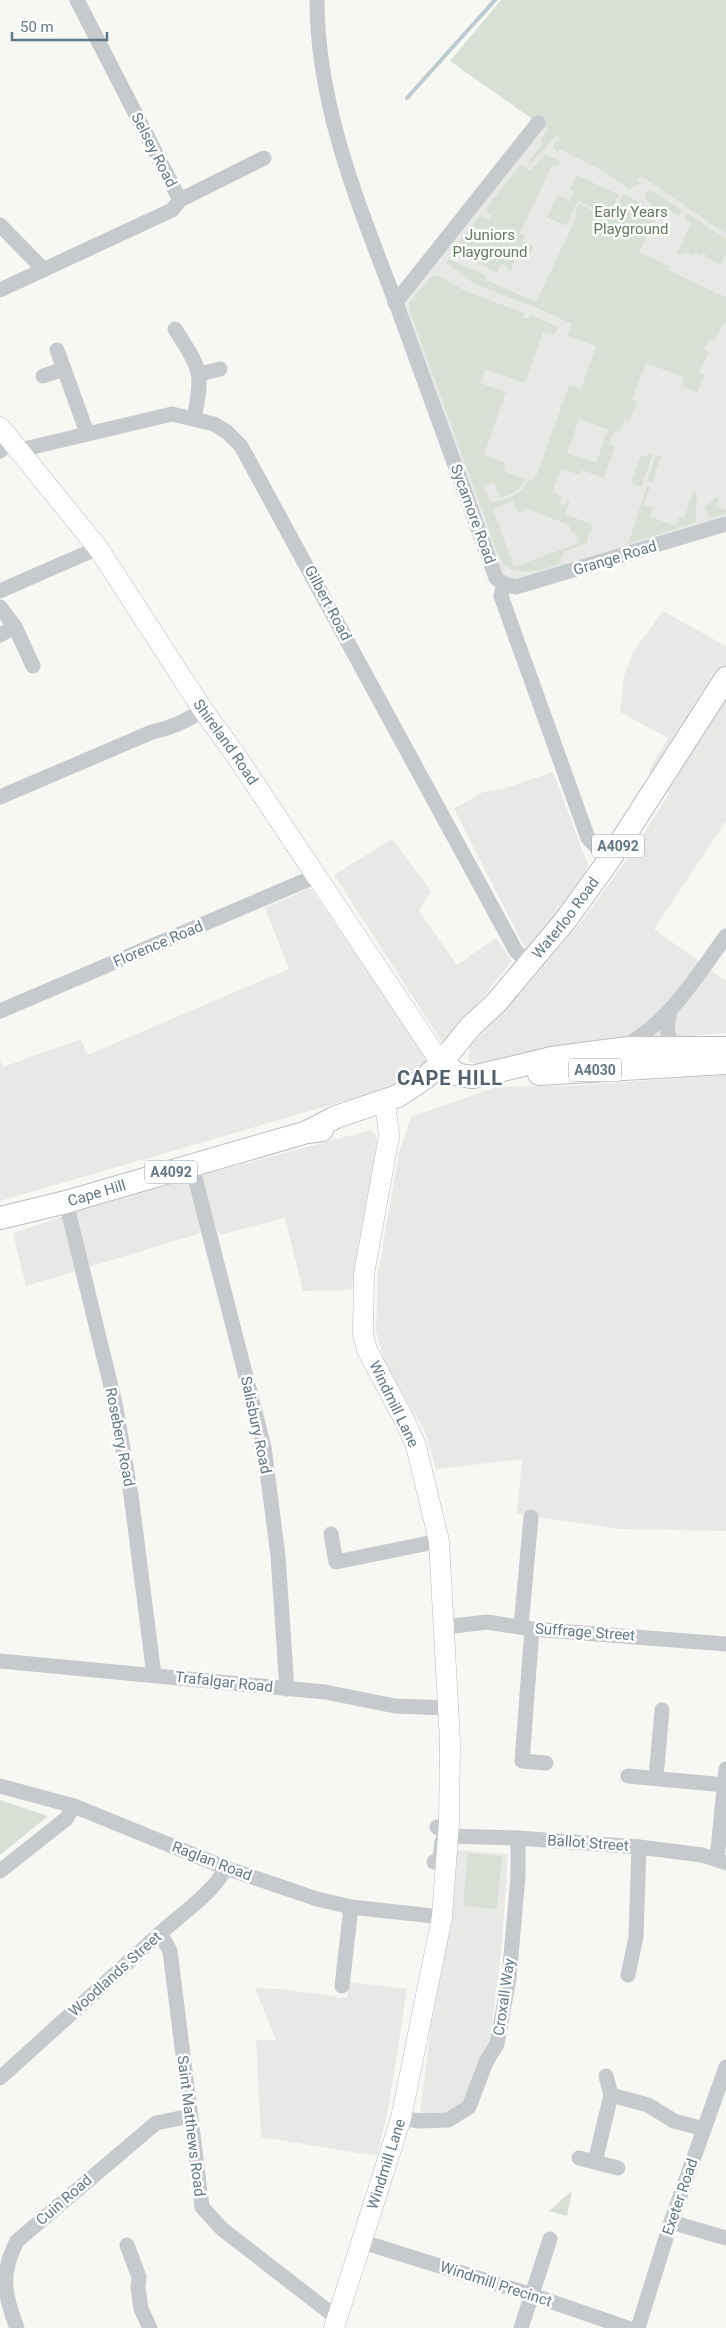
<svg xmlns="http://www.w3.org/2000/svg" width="726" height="2328" viewBox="0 0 726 2328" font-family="Roboto,sans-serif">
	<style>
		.built { fill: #e8e9e7 }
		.green { fill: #d8dfd4; fill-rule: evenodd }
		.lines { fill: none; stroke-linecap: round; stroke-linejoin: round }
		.stream { stroke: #bdcace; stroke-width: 4 }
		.secondary-casing { stroke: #b6bcc0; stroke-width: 21 }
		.primary-casing { stroke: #b9bdc1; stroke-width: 24 }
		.minor { stroke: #c6cacd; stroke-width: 15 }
		.secondary { stroke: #fff; stroke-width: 20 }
		.primary { stroke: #fff; stroke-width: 22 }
		.labels { text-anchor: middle; stroke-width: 5; stroke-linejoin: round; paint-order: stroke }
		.shield { fill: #fff; stroke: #92a0ab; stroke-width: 1 }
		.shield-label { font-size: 14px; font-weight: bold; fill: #637887 }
		.street-label { font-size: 15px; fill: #637887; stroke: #fff }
		.park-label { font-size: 15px; fill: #65795f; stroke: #fff }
		.district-label { font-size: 20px; font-weight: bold; letter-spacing: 1px; fill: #52616b; stroke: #fff }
	</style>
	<rect width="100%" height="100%" fill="#f7f7f3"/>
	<g class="built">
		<polygon points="538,123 631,185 641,176 726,234 726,524 504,584 395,303"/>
		<polygon points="663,611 726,646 726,821 654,929 726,981 726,1033 599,1044 479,1065 468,1061 470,1046 528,985 588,913 634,849 669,794 649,771 668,738 620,712 624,676 633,652"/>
		<polygon points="553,772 588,865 581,881 527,952 454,809 483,792 503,789"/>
		<polygon points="392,839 431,891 419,911 457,965 496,938 512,961 446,1043 442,1042 334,875"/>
		<polygon points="310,888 430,1062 389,1088 0,1201 0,1060 3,1067 81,1039 87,1055 289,969 265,908"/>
		<polygon points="726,1075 726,1531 619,1529 517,1514 522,1459 436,1469 425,1431 384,1364 376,1330 378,1273 399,1153 411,1117 496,1087 570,1086"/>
		<polygon points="371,1130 376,1135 378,1147 369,1206 351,1290 303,1291 285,1218 223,1234 211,1230 26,1286 13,1233 82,1210 194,1177"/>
		<polygon points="456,1850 508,1854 502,1943 489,2049 466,2107 419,2121 432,2019 448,1935"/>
		<polygon points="349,1982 407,1989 388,2111 377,2156 261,2137 256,2040 276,2040 255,1988 280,1989 347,1998"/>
	</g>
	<g class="green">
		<polygon points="501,0 726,0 726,234 641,176 637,180 641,183 629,189 605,172 560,149 557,152 553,146 560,138 556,136 530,164 528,163 543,143 540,140 548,130 450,61"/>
		<polygon points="546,154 560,161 557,167 552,165 520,233 525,235 522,241 534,247 531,253 521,248 510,271 504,264 500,265 498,270 499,274 455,252 454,248 480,215 488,220 492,216 486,212 487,207 521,164 530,171"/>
		<polygon points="577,175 619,195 609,216 578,201 566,226 547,217 558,195 570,201 574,192 570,189"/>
		<polygon points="650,190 682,210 679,216 668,209 664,219 646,199 645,193"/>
		<path d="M623,194L639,202L656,218L639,252L671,267L669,270L714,292L715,295L718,294L726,297V324L723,323L714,341L709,339L704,349L709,352L699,372L704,375L698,392L681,386L684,377L646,363L632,399L637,401L630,420L625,419L620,432L614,431L609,444L615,446L604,478L582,470L580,475L561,469L552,492L562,497L560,503L565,505L568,499L570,500L565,514L593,525L586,543L564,552L558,565C539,570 511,580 499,557L410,311L409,303L431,277L438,275L467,292L524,313L523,318L528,319L530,315L558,327L554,335L543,332L525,383L485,369L480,383L506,392L484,455L506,463L504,471L526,479L516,492L500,498L494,482L483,486L491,503C506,498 522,496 529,480L532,481L534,476L536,477L569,385L581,389L596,346L567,336L572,324L535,307L477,285C465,279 458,269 446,263L449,259L485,275L486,280L536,302L577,216L575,214L579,204L611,219ZM579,419L608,429L596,463L567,453ZM513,501L517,511L522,513L525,508L569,525L571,533L575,532L579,543L514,567L493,509Z"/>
		<polygon points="688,214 726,239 726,254 720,265 705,257 706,255 703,253 701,255 694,252 692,255 686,252 680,255 677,253 691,223 684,219"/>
		<polygon points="649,453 653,454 641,487 631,483 641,455 647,457"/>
		<polygon points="656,455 661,456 652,483 647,481"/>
		<path d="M647,486L650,487L644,505L653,508L650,517L676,526L679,517L684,518L694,490C700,499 694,512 696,522L628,544Z"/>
		<polygon points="715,498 719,498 716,506 726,510 726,513 710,518 705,507"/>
		<polygon points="0,1800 48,1816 0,1855"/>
		<polygon points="468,1853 502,1856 497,1909 463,1906"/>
		<polygon points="572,2191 567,2216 549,2211"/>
	</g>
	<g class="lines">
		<polyline class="stream" points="407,98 495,0"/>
		<defs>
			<g id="secondary">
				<path id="s1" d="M0,427L98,548L203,710L235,754L441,1063"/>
				<path id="s2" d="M334,2328L401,2118L442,1917L449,1822L450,1742L439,1541L416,1446L405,1421L367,1350L363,1333L364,1274L389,1136L385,1101"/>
			</g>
			<g id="primary">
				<polyline points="441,1063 459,1075 473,1077 552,1058 589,1053 629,1048 726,1048"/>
				<polyline points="539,1074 726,1063"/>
				<path id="s3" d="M307,1132L336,1117L398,1096L425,1078L441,1063L471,1026L496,1003L565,921L609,860L726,678"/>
				<path id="s4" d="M0,1218L66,1202L307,1132L322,1130"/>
			</g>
		</defs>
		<use href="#secondary" class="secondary-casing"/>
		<use href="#primary" class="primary-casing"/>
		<g class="minor">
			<path d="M317,0C317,106 359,206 396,303C429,394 462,486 496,578L504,584L516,587L726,524"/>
			<polyline points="180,200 264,158"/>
			<polyline points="0,225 44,270"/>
			<polyline points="0,290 172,210 180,200 77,0"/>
			<polyline points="395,303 538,123"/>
			<path d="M175,329C200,369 204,371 194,418"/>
			<polyline points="57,350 64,369"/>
			<polyline points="200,374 220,369"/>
			<polyline points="43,376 64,369 87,433"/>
			<polyline points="20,450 172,414 214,424 227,432 241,446 516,951 530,964"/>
			<polyline points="0,451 12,441"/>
			<polyline points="504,584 501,596 588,838 609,860"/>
			<polyline points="0,591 98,548"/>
			<polyline points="0,607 15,627 33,666"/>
			<polyline points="0,635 15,627"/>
			<path d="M0,797L152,732C171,728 187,721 203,710"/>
			<polyline points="0,1011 316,876"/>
			<path d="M670,1011C666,1029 666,1035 677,1050"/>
			<path d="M625,1046C670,1021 697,976 726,936"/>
			<polyline points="192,1166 264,1447 278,1556 287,1689"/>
			<polyline points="66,1202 115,1403 131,1495 154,1675"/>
			<polyline points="331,1534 336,1562 439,1541"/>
			<polyline points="445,1627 487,1622 532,1629 726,1644"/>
			<polyline points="521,1627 531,1517"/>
			<polyline points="532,1629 522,1761 546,1763"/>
			<polyline points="0,1661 325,1692 395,1706 447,1708"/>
			<polyline points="628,1776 725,1785"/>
			<polyline points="656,1777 662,1710"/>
			<polyline points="0,1786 74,1806 226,1868 317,1899 351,1907 442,1917"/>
			<polyline points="437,1827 448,1836 518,1838 639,1847 702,1855 726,1863"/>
			<polyline points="717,1859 726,1769"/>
			<polyline points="434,1862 440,1858 442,1842"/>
			<polyline points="0,1871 66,1819 74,1806"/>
			<polyline points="160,1933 170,1951 202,2207 222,2229 337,2318"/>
			<polyline points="628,1975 636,1937 639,1847"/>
			<polyline points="342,1986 351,1907"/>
			<path d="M0,2078C52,2031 104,1984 156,1937C180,1914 210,1897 226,1868"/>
			<polyline points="611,2095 648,2105 674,2121 704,2129"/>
			<polyline points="401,2118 419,2121 448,2120 469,2107 486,2062 497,2044 509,1978 518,1877 518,1838"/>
			<polyline points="579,2158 618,2168"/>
			<polyline points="595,2162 611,2095 606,2076"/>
			<polyline points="671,2222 726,2238"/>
			<polyline points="363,2242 532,2295 628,2328"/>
			<polyline points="127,2245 139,2277 138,2287 141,2309 150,2328"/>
			<path d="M17,2328C4,2294 0,2274 17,2241L156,2123L190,2116"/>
			<polyline points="521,2328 550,2239"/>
			<polyline points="638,2328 671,2222 726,2067"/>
		</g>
		<use href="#secondary" class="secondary"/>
		<use href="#primary" class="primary"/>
	</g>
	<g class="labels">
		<g class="shield">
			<rect x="592" y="834.5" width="52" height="23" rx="4"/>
			<rect x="569" y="1058.5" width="52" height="23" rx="4"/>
			<rect x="145" y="1160.5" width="52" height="23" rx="4"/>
		</g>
		<g class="shield-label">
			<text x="618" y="851">A4092</text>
			<text x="595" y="1075">A4030</text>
			<text x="171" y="1177">A4092</text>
		</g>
		<g class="street-label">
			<text transform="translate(154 150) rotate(63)" y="5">Selsey Road</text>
			<text transform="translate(473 514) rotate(70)" y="5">Sycamore Road</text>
			<text transform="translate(615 558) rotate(-17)" y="5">Grange Road</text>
			<text transform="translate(328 603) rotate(62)" y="5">Gilbert Road</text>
			<text dy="5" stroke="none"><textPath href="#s1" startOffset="388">Shireland Road</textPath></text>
			<text dy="5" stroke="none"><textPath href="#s3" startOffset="344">Waterloo Road</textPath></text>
			<text transform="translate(158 944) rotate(-23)" y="5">Florence Road</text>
			<text dy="5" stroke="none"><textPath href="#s4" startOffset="100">Cape Hill</textPath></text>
			<text transform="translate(394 1404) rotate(64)" y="5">Windmill Lane</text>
			<text transform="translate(256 1425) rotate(78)" y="5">Salisbury Road</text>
			<text transform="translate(120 1437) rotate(79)" y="5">Rosebery Road</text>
			<text transform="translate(585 1632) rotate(4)" y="5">Suffrage Street</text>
			<text transform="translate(224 1682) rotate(6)" y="5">Trafalgar Road</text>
			<text transform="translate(588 1843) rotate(4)" y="5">Ballot Street</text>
			<text transform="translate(212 1861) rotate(21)" y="5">Raglan Road</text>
			<text transform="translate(115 1974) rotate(-42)" y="5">Woodlands Street</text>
			<text transform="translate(504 1997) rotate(-82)" y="5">Croxall Way</text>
			<text transform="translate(191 2126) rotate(83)" y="5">Saint Matthews Road</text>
			<text dy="5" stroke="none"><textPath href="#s2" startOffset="172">Windmill Lane</textPath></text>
			<text transform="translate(680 2197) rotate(-71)" y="5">Exeter Road</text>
			<text transform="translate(64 2200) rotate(-41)" y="5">Cuin Road</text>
			<text transform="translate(496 2284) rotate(18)" y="5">Windmill Precinct</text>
		</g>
		<g class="park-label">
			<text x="631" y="217">Early Years<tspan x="631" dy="17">Playground</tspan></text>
			<text x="490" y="240">Juniors<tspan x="490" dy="17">Playground</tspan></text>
		</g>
		<g class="district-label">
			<text x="450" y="1085">CAPE HILL</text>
		</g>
	</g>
	<path d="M12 32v8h95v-8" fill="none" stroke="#637887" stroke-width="2.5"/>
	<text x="20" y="32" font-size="15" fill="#637887" stroke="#ffffff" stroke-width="4" paint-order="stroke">50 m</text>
</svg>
